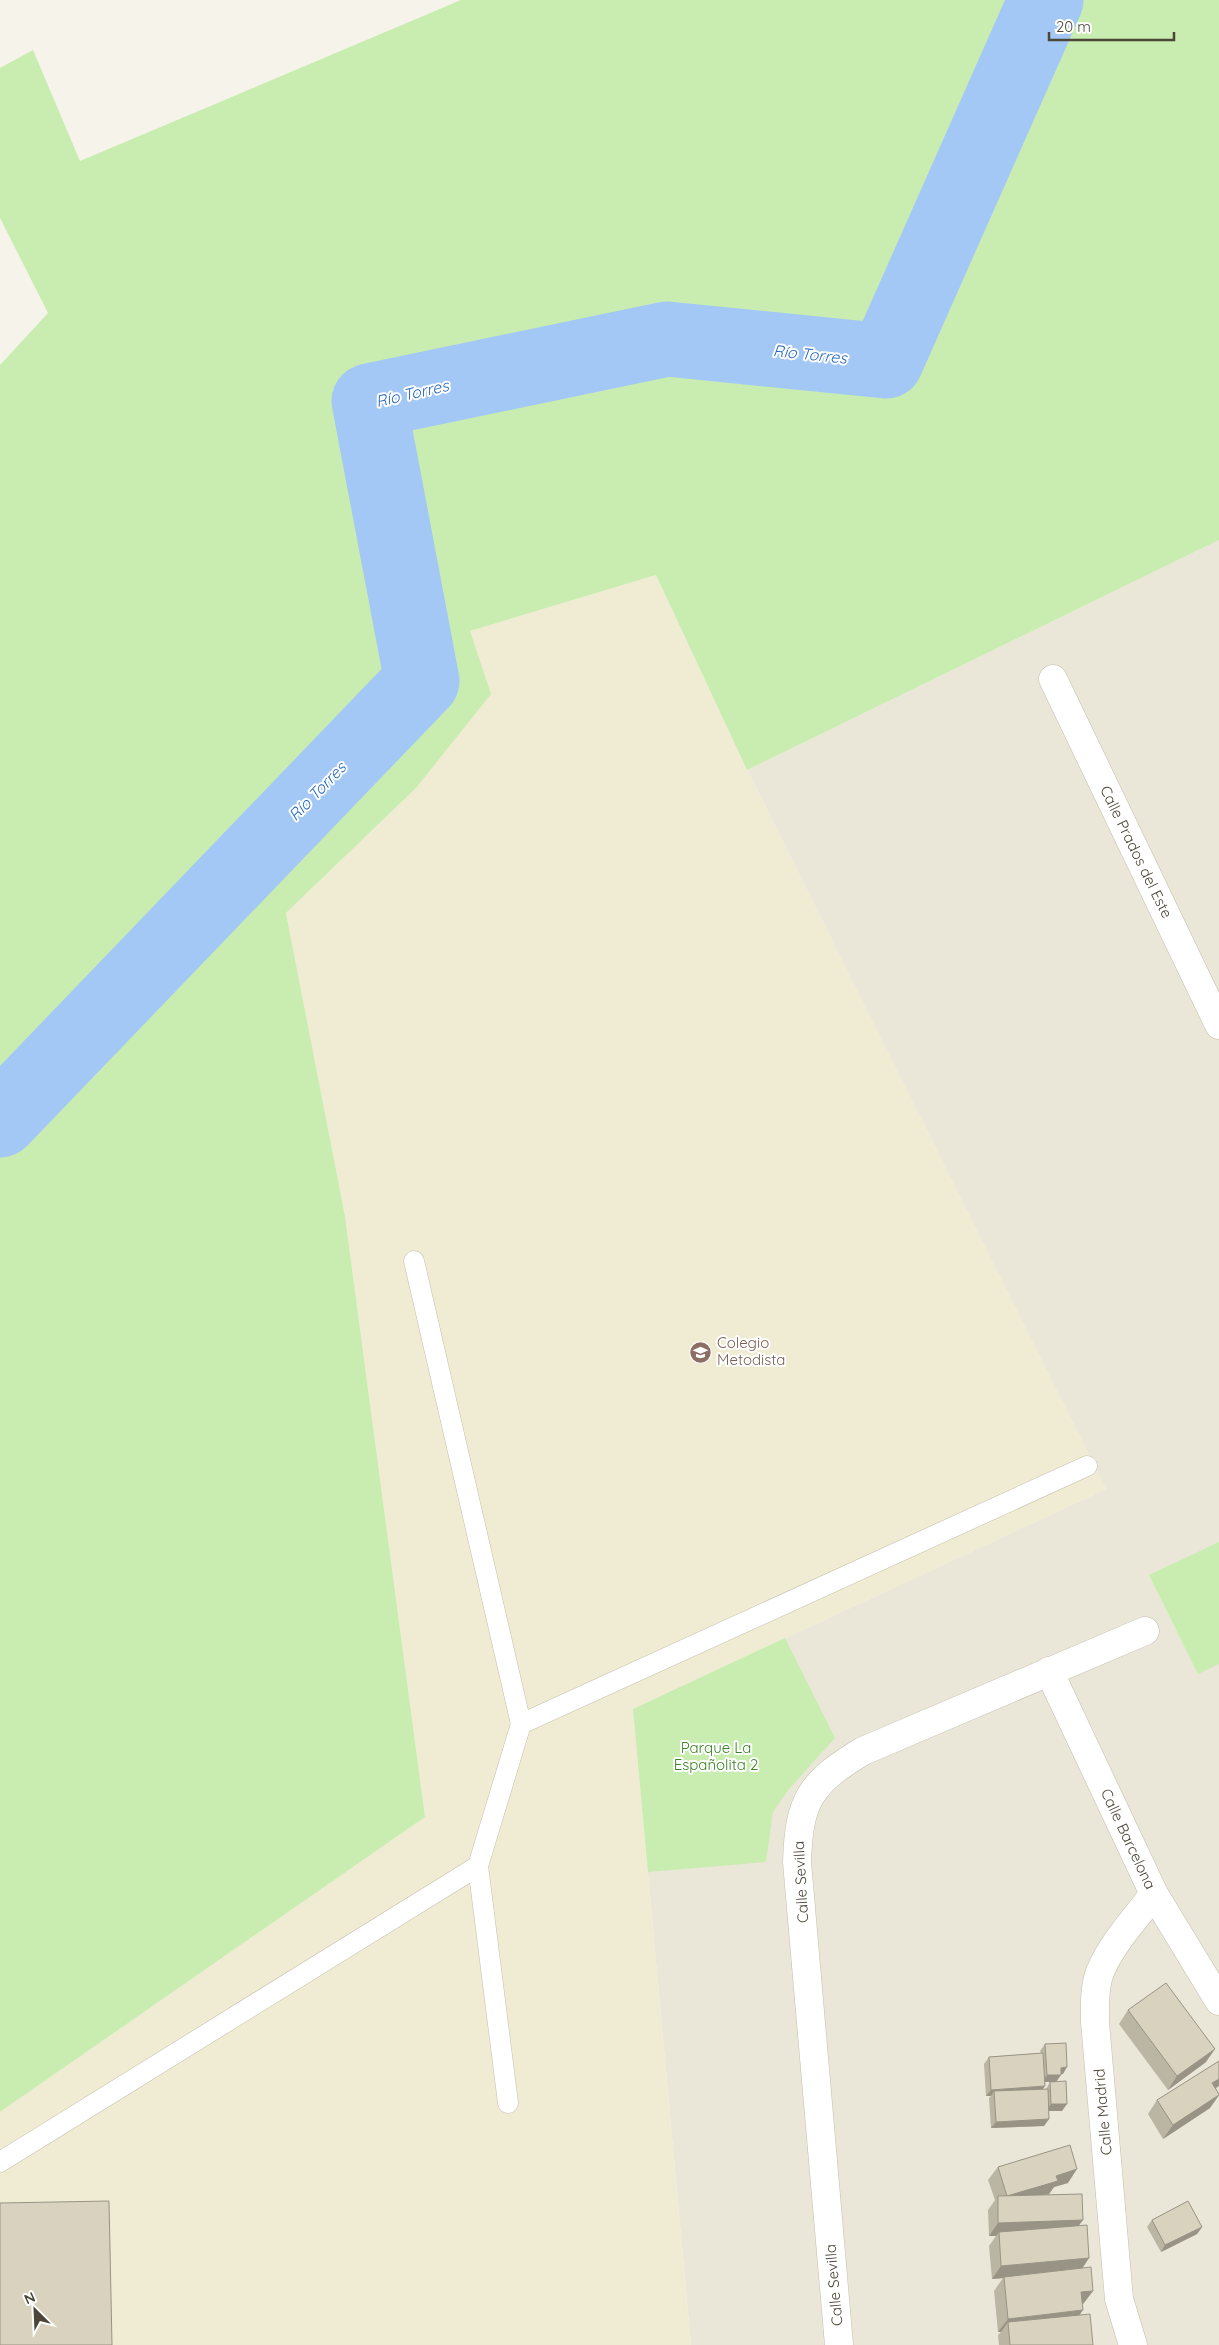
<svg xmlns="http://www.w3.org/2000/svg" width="1219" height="2345" viewBox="0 0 1219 2345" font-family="Quicksand,sans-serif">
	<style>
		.residential { fill: #eae7d8 }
		.education { fill: #f0ecd3 }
		.green { fill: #c9edb0 }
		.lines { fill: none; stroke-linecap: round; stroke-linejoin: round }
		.river { stroke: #a3c8f6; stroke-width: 75 }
		.lane-casing { stroke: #c3beac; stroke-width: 21 }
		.street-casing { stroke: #c3beac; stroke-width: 29 }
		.lane { stroke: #fff; stroke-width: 20 }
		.street { stroke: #fff; stroke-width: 28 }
		.wall { fill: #bbb5a3; fill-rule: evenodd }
		.shaded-wall { fill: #989385 }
		.building { fill: #d9d2be; stroke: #989385 }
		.labels { text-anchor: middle; stroke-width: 4; stroke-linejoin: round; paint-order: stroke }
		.street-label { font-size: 15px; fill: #4b4637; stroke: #fff }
		.education-label { font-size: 15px; fill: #785e54; stroke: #fff; text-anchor: start }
		.park-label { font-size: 15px; fill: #3a8225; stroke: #fff }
		.water-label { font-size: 16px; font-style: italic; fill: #2769c0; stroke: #fff }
	</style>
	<rect width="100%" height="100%" fill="#f6f4ea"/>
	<polygon class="residential" points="1219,540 1219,2345 691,2345 633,1709 1106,1489 747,770"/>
	<polygon class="education" points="656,575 747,770 1106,1489 633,1709 691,2345 0,2345 0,2112 425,1817 345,1216 286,913 416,788 469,631"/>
	<g class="green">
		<polygon points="461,0 1219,0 1219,540 747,770 656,575 470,631 491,694 416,788 286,913 345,1216 425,1817 0,2112 0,365 48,313 0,218 0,68 33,50 80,161"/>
		<polygon points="1219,1542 1219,1664 1198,1674 1149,1575"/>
		<polygon points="785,1638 835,1738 789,1789 773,1812 766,1862 648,1872 633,1709"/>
	</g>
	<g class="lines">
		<polyline class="river" points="0,1120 422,681 369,401 667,339 886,361 1046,0"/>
		<defs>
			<g id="lane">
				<polyline points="414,1261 521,1724"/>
				<polyline points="508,2103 478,1866 521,1724 1087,1466"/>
				<polyline points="0,2162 478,1866"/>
			</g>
			<g id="street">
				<polyline points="1053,679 1219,1025"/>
				<polyline points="1049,1671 1154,1894 1219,2001"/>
				<path d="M839,2345L797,1862C799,1800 810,1783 863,1751L1145,1631"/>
				<path d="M1133,2345L1119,2299L1095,2022C1095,2006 1094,1987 1100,1972C1112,1943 1136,1918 1154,1894"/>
			</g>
		</defs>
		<use href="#lane" class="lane-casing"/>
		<use href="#street" class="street-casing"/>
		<use href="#lane" class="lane"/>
		<use href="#street" class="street"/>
	</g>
	<g class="wall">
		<polygon points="1128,2010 1206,2062 1168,2090 1119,2024"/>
		<path d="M1045,2044L1063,2074H1061L1056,2082L1062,2111H1049V2119L1044,2126L991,2128L989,2098L991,2096H986L984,2064L989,2057L1041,2053L1040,2051ZM1045,2082H1056H1050L1046,2089H1043Z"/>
		<polygon points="1216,2088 1219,2094 1219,2095 1210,2108 1163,2139 1148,2114 1157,2100"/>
		<polygon points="998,2167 1068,2183 1054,2187 1049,2194 1045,2195 1083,2220 1079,2225 1089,2258 1082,2268 1093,2291 1083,2304 1082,2304 1080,2315 1093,2345 999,2345 998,2335 1001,2332 998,2332 994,2291 1003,2278 992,2279 989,2246 996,2236 989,2236 988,2210 995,2200 988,2180"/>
		<polygon points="1152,2220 1202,2227 1197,2234 1161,2252 1147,2227"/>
	</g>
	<g class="shaded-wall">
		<polygon points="1215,2049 1206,2062 1168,2090 1177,2076"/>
		<polygon points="1067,2067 1063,2074 1056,2074 1061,2068"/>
		<polygon points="1047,2075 1061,2075 1056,2082 1042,2082"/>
		<polygon points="1219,2079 1219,2086 1203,2097 1212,2083"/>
		<polygon points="1045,2086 1040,2093 994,2091 991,2096 986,2096 991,2090"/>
		<polygon points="1219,2095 1210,2108 1163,2139 1173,2125"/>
		<polygon points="1051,2104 1067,2104 1062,2111 1046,2111"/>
		<polygon points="1049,2119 1044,2126 991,2128 996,2122"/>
		<polygon points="1077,2169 1068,2183 1054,2187 1049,2194 998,2209 1007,2196 1056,2176"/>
		<polygon points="1083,2220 1073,2233 999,2232 996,2236 989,2236 998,2223"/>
		<polygon points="1202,2227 1197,2234 1161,2252 1165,2245"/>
		<polygon points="1089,2258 1080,2272 992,2279 1001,2266"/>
		<polygon points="1093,2291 1083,2304 1071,2306 1081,2292"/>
		<polygon points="1083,2310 1073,2324 1008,2322 1001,2332 998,2332 1008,2319"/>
	</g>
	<g class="building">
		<polygon points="1166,1983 1215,2049 1177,2076 1128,2010"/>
		<polygon points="1066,2043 1067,2067 1061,2068 1061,2075 1047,2075 1045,2044"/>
		<polygon points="1043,2053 1045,2086 991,2090 989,2057"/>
		<polygon points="1219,2061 1219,2079 1212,2083 1219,2094 1219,2095 1173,2125 1157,2100"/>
		<polygon points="1066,2081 1067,2104 1051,2104 1050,2082"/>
		<polygon points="1048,2089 1049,2119 996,2122 994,2091"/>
		<polygon points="1070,2145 1077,2169 1056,2176 1058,2181 1007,2196 998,2167"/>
		<polygon points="1082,2194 1083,2220 998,2223 998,2196"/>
		<polygon points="109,2201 112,2345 0,2345 0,2203"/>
		<polygon points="1188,2201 1202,2227 1165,2245 1152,2220"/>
		<polygon points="1087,2225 1089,2258 1001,2266 999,2232"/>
		<polygon points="1091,2267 1093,2291 1081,2292 1083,2310 1008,2319 1004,2277"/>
		<polygon points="1090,2314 1093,2345 1010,2345 1008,2322"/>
	</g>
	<defs>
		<symbol id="school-disc" viewBox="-11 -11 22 22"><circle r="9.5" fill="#8d6e63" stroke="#fff"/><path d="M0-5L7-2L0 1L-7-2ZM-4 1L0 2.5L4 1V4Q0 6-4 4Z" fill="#fff"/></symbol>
	</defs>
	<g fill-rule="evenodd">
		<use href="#school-disc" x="688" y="1340" width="25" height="25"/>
	</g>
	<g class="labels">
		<g class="street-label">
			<text transform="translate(1136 852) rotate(64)" y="5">Calle Prados del Este</text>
			<text transform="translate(1128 1839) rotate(65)" y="5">Calle Barcelona</text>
			<text transform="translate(801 1882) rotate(-93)" y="5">Calle Sevilla</text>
			<text transform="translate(1103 2112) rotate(-95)" y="5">Calle Madrid</text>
			<text transform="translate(834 2285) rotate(-95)" y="5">Calle Sevilla</text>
		</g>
		<g class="education-label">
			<text x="717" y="1348">Colegio<tspan x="717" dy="17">Metodista</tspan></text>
		</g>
		<g class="park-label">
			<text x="716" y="1753">Parque La<tspan x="716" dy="17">Españolita 2</tspan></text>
		</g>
		<g class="water-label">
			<text transform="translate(810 354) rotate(6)" y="6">Río Torres</text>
			<text transform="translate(412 393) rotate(-13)" y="6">Río Torres</text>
			<text transform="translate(317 791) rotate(-46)" y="6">Río Torres</text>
		</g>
	</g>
	<g transform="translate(35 2310) rotate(336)" stroke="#ffffff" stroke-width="4" paint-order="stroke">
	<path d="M0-4L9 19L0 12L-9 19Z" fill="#4b4637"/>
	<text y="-8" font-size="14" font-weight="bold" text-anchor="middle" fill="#4b4637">N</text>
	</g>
	<path d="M1049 32v8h125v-8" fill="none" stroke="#4b4637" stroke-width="2.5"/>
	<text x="1056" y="32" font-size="15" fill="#4b4637" stroke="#ffffff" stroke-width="4" paint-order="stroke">20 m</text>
</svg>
